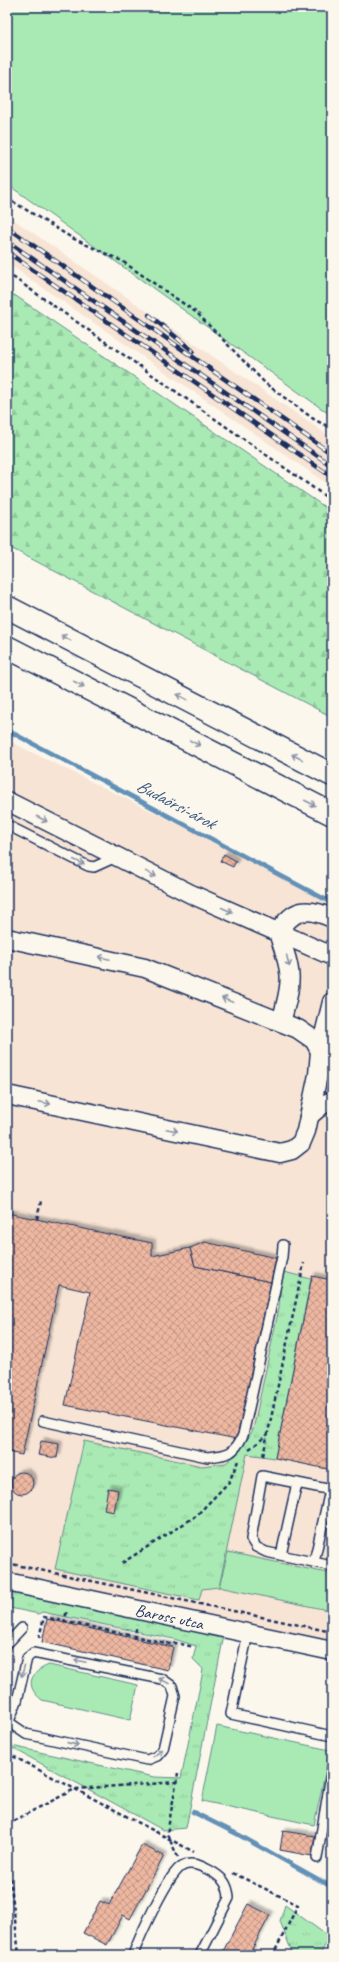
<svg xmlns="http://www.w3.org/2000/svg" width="339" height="1962" viewBox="0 0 339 1962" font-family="Caveat,sans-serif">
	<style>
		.built { fill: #f7e4d5 }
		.grass { fill: #a9eab4; stroke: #628c89 }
		.forest { fill: url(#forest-firs); stroke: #628c89 }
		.park { fill: url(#park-tufts); stroke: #628c89 }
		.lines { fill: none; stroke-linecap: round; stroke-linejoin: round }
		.stream { stroke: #6290b7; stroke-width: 4.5 }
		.building { fill: url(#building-cross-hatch); stroke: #1b2f5e; filter: url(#shadow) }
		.lane-casing { stroke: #1b2f5e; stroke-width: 12 }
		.street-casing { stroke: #1b2f5e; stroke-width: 21 }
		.highway-casing { stroke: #1b2f5e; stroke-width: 25 }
		.path { stroke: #1b2f5e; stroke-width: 2.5; stroke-dasharray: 4 3; stroke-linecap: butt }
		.lane { stroke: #fbf7ec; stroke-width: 9 }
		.street { stroke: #fbf7ec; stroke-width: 18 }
		.highway { stroke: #fbf7ec; stroke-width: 22 }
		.rail-casing { stroke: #1b2f5e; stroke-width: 4.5 }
		.rail { stroke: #fbf7ec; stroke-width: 3; stroke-dasharray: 9; stroke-linecap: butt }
		.oneway { stroke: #8b93a5 }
		.labels { text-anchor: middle; stroke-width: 3; stroke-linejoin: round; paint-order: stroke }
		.street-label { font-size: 17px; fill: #1b2f5e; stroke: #fbf7ec }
		.water-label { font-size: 18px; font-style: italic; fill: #385783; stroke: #fbf7ec }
	</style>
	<defs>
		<pattern id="forest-firs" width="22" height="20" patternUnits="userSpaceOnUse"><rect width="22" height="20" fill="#a9eab4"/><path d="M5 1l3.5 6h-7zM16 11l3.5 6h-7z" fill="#91c99d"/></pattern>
		<pattern id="park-tufts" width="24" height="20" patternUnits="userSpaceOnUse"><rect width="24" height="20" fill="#a9eab4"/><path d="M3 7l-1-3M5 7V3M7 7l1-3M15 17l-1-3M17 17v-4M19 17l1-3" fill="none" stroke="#91c99d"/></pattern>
		<pattern id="building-cross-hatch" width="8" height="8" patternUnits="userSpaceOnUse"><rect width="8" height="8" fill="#edb7a0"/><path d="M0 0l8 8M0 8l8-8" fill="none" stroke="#bf9586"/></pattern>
		<filter id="shadow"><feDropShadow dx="3.5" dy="-3.5" stdDeviation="1" flood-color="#0004"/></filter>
	</defs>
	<rect width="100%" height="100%" fill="#fbf7ec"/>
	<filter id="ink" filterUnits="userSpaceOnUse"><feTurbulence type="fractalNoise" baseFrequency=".025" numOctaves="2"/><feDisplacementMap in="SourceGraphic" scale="8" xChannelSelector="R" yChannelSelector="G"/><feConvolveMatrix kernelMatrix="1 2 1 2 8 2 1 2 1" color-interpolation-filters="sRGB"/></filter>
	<g filter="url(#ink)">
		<g class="built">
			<polygon points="7,215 332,438 332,487 7,263"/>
			<polygon points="7,740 332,900 332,1640 228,1621 7,1574"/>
		</g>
		<g class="grass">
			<polygon points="7,7 332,7 332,416 7,184"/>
			<polygon points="228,1552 332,1574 332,1611 219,1587"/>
			<path d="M49,1665L138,1685L130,1720L42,1700C24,1686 30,1672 49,1665Z"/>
			<polygon points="217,1726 330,1750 314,1825 202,1801"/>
		</g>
		<polygon class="forest" points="7,290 332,512 332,717 7,546"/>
		<g class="park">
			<polygon points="284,1272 311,1279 275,1458 247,1454 219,1587 202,1589 199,1600 55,1569 84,1441 202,1466 226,1463 240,1451 253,1430 279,1308 281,1280"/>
			<polygon points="13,1590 218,1634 223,1640 186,1828 163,1830 7,1745 154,1777 181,1778 202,1676 203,1669 193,1659 196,1646 174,1639 42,1612 39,1614 10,1608"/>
			<polygon points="285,1905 329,1937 320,1955 293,1955 280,1921"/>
		</g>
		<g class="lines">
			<g class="stream">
				<polyline points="7,730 332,903"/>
				<polyline points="193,1812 239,1835 332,1887"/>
			</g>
		</g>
		<g class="building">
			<polygon points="224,854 236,861 233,867 220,861"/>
			<polygon points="7,1213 152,1243 152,1256 190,1248 195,1266 271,1282 237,1439 65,1405 90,1292 59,1285 22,1455 7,1452"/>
			<polygon points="205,1242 276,1258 271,1282 195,1266 190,1248"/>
			<polygon points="312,1276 332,1280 332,1470 275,1458"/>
			<polygon points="41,1441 59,1444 57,1458 38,1455"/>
			<circle cx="22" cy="1483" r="11"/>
			<polygon points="108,1488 118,1490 114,1512 104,1510"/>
			<polygon points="47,1619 173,1647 168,1670 42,1642"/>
			<polygon points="283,1831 315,1836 312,1856 280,1850"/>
			<polygon points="142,1845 164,1856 130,1919 123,1915 107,1945 83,1933 100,1901 109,1905"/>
			<polygon points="248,1904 270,1915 249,1955 221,1955"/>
		</g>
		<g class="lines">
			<defs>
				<g id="lane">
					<polyline points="7,825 88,866 94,867 116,857"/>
					<path d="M43,1421L207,1457C227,1455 234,1455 243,1435L282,1257L283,1245"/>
					<polyline points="332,1490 262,1476 251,1539 256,1547 266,1552 332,1566"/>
					<polyline points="281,1555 297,1483"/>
					<polyline points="314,1562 330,1490"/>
					<polyline points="248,1633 231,1714 332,1736"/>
					<polyline points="7,1644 22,1628"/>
					<polyline points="7,1721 26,1734 147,1760 157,1756 163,1749 175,1696 172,1686 162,1679 33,1653 27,1658 17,1701 9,1721"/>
					<polyline points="317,1858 332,1769"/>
					<path d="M133,1955C139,1938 168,1874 182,1866C191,1861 201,1866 209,1870C222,1877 228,1883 229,1898L200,1955"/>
				</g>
				<g id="street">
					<polyline points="7,801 191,894 332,956"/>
					<path d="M278,933C293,974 293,980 281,1022"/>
					<path d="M278,933C293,908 307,907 332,918"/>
					<polyline points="7,938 145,968 298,1029 314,1040 320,1051"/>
					<polyline points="7,1095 280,1153 292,1150 301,1143 306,1131 318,1075 320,1051 332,1002"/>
					<polyline points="309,1116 322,1105 332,1101"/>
					<path id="s1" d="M7,1582L332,1651"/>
				</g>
				<g id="highway">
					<polyline points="7,607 332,775"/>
					<polyline points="7,647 332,814"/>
				</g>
			</defs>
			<use href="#lane" class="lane-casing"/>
			<use href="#street" class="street-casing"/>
			<use href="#highway" class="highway-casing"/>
			<g class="path">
				<polyline points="7,198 72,238 122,261 197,313 266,384 315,420 332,428"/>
				<polyline points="7,273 332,501"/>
				<polyline points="37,1219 41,1201"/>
				<polyline points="249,1449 259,1442 269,1432"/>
				<polyline points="263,1456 304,1263"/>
				<polyline points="7,1563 332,1632"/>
				<polyline points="122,1563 196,1516 229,1482 238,1461"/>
				<polyline points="64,1623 67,1610"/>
				<polyline points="39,1638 44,1617 171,1644 176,1643 194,1647"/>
				<polyline points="134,1639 137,1625"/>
				<polyline points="7,1753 194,1852"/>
				<polyline points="7,1824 75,1789 177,1782"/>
				<polyline points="7,1850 19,1955"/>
				<polyline points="178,1857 167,1834 178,1773"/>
				<polyline points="233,1873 298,1905 273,1955"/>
			</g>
			<use href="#lane" class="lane"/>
			<use href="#street" class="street"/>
			<use href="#highway" class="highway"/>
			<defs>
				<g id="rail">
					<polyline points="7,227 332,454"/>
					<polyline points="7,241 332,466"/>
					<polyline points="7,252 332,477"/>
					<polyline points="149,315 193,351"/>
				</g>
			</defs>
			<use href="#rail" class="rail-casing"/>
			<use href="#rail" class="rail"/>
		</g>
		<defs><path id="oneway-shaft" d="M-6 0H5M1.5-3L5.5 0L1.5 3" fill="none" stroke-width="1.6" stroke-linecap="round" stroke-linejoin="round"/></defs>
		<g class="oneway">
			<use href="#oneway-shaft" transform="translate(66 638) rotate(-153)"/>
			<use href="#oneway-shaft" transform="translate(79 684) rotate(27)"/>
			<use href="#oneway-shaft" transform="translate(182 697) rotate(-153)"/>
			<use href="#oneway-shaft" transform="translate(195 743) rotate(27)"/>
			<use href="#oneway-shaft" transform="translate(297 757) rotate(-153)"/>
			<use href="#oneway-shaft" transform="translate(310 803) rotate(27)"/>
			<use href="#oneway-shaft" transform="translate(42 819) rotate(27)"/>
			<use href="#oneway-shaft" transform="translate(79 862) rotate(25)"/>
			<use href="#oneway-shaft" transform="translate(151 874) rotate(26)"/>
			<use href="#oneway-shaft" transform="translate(227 910) rotate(24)"/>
			<use href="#oneway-shaft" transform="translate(104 958) rotate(-168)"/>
			<use href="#oneway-shaft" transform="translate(288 961) rotate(76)"/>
			<use href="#oneway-shaft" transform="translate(227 1000) rotate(-158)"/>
			<use href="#oneway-shaft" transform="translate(45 1103) rotate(12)"/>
			<use href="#oneway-shaft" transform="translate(172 1130) rotate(12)"/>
			<use href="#oneway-shaft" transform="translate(80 1661) rotate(-168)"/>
			<use href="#oneway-shaft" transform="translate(23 1671) rotate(105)"/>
			<use href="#oneway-shaft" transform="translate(164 1681) rotate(-152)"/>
			<use href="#oneway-shaft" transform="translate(73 1744) rotate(13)"/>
			<use href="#oneway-shaft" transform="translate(158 1753) rotate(-38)"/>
		</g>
	</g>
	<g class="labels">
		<g class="street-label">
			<text dy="6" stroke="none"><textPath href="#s1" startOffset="166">Baross utca</textPath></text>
		</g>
		<g class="water-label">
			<text transform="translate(176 804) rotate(28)" y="6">Budaörsi-árok</text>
		</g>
	</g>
	<rect width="339" height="1962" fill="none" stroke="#fbf7ec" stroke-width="24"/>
	<rect x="12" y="12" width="315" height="1938" fill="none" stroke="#1b2f5e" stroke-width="1.5" filter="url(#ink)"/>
</svg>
